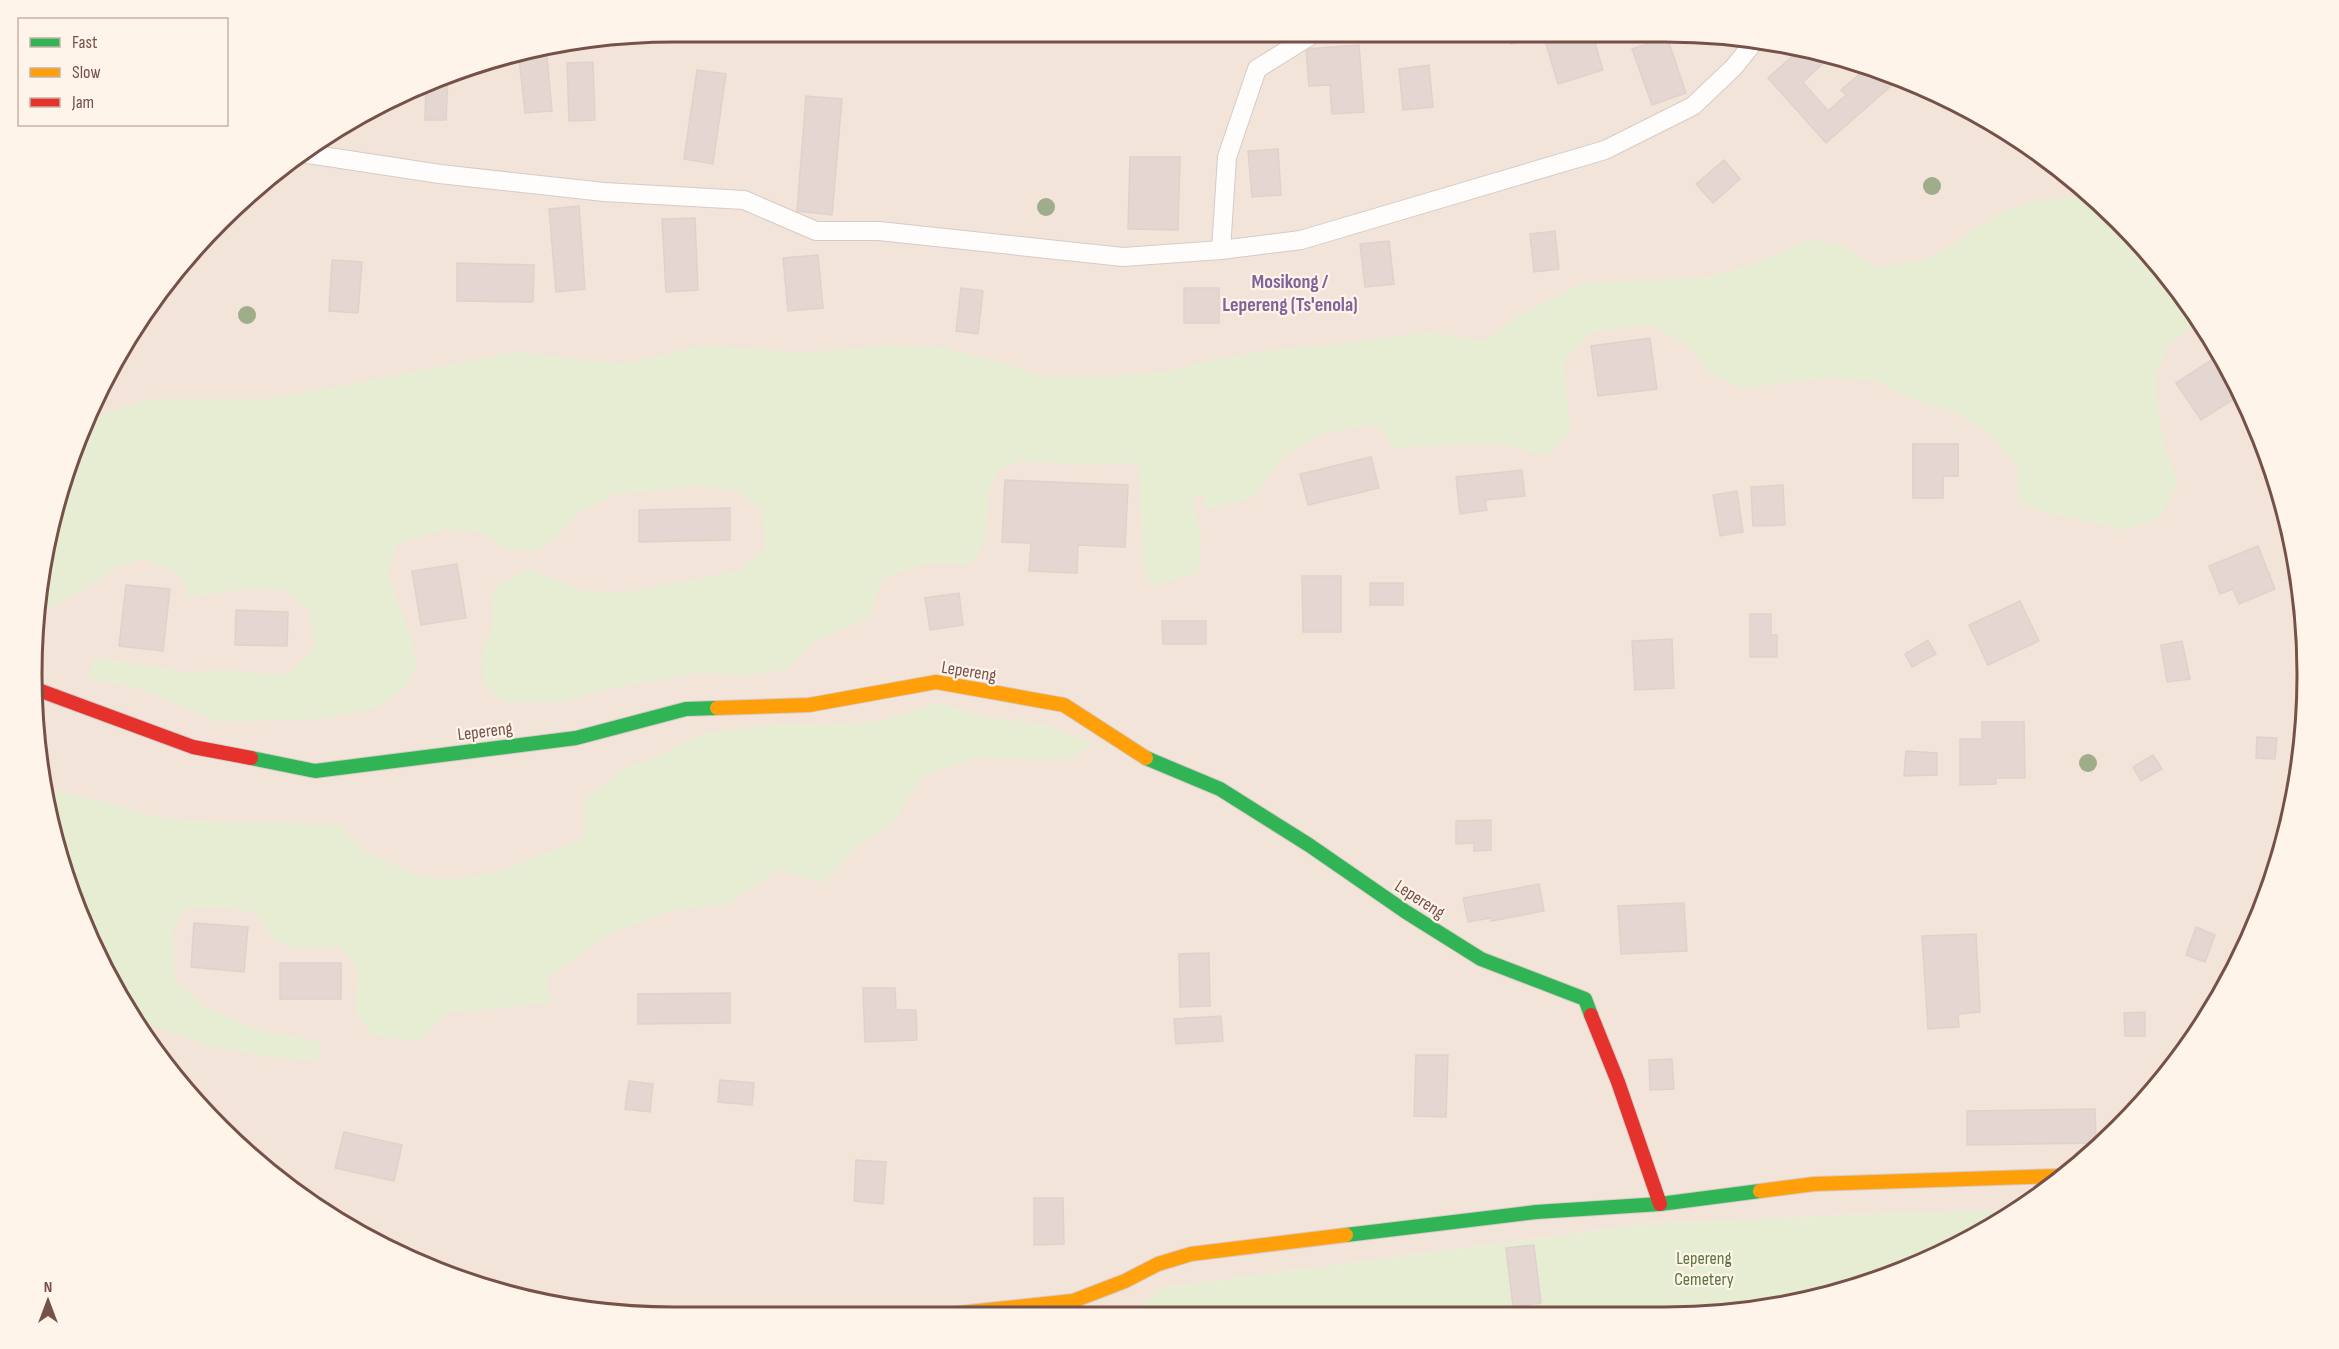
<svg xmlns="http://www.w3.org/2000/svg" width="2339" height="1349" viewBox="0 0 2339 1349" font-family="'Sofia Sans Condensed',sans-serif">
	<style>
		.residential { fill: #f3e4d9 }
		.green { fill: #e6edd3 }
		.building { fill: #e4d6d0; stroke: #e0d2cb; stroke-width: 1.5 }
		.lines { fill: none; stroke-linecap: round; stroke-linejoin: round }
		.lane-casing { stroke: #d6cbc6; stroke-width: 20 }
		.fast-casing { stroke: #d6cbc6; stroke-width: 16 }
		.slow-casing { stroke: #d6cbc6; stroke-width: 16 }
		.jam-casing { stroke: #d6cbc6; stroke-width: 16 }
		.lane { stroke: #fefdfc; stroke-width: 18 }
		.fast { stroke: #30b455; stroke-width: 14 }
		.slow { stroke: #ff9f0a; stroke-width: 14 }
		.jam { stroke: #e5322d; stroke-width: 14 }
		.tree { fill: #9fad8a }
		.labels { text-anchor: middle; stroke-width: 4.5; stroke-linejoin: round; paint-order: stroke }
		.street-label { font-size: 18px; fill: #765148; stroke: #fff4ea }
		.park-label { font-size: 18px; fill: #57773c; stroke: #fff4ea }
		.neighbourhood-label { font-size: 20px; font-weight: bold; fill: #7f639a; stroke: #fff4ea }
		.rim { fill: none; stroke: #765148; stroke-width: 3 }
	</style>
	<rect width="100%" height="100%" fill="#f7f0e9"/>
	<polygon class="residential" points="1707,33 1871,66 2021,140 2119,220 2199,317 2258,428 2295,549 2307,674 2295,800 2259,920 2199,1031 2119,1129 2013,1210 1843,1215 1644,1224 1161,1288 1130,1316 632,1316 467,1283 318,1209 250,1158 165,1066 117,996 66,882 44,800 32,675 54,508 98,390 140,317 220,220 283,164 390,98 468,66 590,37"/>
	<g class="green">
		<polygon points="2088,195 2119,220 2201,320 2167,346 2156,377 2158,411 2164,448 2179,482 2159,519 2125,530 2041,511 2019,501 2017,467 1990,434 1957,413 1917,401 1874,380 1827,378 1741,388 1710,373 1686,344 1650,325 1592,332 1564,361 1570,432 1547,456 1505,445 1451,445 1394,448 1377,424 1321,434 1284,456 1254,497 1206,510 1203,495 1192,499 1201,535 1199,573 1152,585 1144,567 1138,463 1082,465 1021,461 997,471 989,493 985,540 970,564 925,564 882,578 869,618 815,641 784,670 746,675 699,673 610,689 562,702 505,702 485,684 481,659 491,629 494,587 530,569 581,591 626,592 739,571 765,548 761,510 739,492 701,485 613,495 575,515 558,536 536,551 505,549 483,533 445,529 396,544 388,575 412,641 417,665 405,687 378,707 323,719 219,722 147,691 88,678 95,657 185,672 227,670 287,675 315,647 309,609 285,590 246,589 188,598 181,575 145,559 115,567 92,584 57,605 42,612 40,610 54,508 86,421 150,399 272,399 516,352 623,364 706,345 803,353 890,345 946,348 1003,363 1043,377 1111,376 1169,371 1221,358 1279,349 1351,343 1427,332 1485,341 1520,315 1583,283 1702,278 1754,265 1809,239 1842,246 1878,268 1931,258 2002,212 2032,202"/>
		<path d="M939,703L987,717L1047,725L1094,744L1067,760L977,758L921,777L894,822L857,846L822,883L777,870L729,904L670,911L605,936L547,978L551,1003L446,1013L419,1041L371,1035L355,1010L359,968L339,947H295L274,940L257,913L222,907L185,909L173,926L175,982L209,1010L263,1031L321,1042L318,1061L267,1057L211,1046L134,1020L117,996L66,882L44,800L42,785C64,794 82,797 104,802C123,806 142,815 162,817C221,825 281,820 340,825L365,852L424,878L463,879L504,870L583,838L585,799L622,770L664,753L704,733L781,724L830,725L880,721Z"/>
		<polygon points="2013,1210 1986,1231 1871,1283 1707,1316 1130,1316 1161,1288 1644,1224 1843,1215"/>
	</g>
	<g class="building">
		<polygon points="1592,33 1603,70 1558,84 1543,34"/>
		<polygon points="1507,34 1533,34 1533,35 1511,44"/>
		<polygon points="1667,37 1686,93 1652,105 1632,49"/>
		<polygon points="1359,45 1364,112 1332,114 1330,85 1309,86 1306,49"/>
		<polygon points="1798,51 1830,57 1803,82 1828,111 1846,95 1841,90 1870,65 1899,79 1826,143 1768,78"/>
		<polygon points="547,56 552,111 525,113 519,58"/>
		<polygon points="593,62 595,120 569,121 567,63"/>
		<polygon points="1429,65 1433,107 1403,110 1399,69"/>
		<polygon points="697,70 726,74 713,164 684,159"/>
		<polygon points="448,74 446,120 425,120 426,83"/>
		<polygon points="806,96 842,99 832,215 797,211"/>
		<polygon points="1278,149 1281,195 1252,197 1248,151"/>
		<polygon points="1130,157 1180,157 1178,230 1128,229"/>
		<polygon points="1724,160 1740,179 1713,203 1696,184"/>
		<polygon points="579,206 585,289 556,292 549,209"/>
		<polygon points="695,218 698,290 666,292 662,219"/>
		<polygon points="1555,231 1559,269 1534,272 1530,234"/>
		<polygon points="1389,241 1394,284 1365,287 1360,244"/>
		<polygon points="818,255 823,308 788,311 783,258"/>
		<polygon points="332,260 362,262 358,313 329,311"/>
		<polygon points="457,263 534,265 533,302 457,301"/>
		<polygon points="961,288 983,291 978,334 956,331"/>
		<rect x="1184" y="288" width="35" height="35"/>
		<polygon points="1650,338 1657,389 1598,396 1591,346"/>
		<polygon points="2219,355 2240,395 2201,420 2176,383"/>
		<polygon points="1913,444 1958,444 1958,476 1943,476 1943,498 1913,498"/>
		<polygon points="1913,444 1958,444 1958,476 1943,476 1943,498 1913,498"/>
		<polygon points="1371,457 1379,488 1308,505 1300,474"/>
		<polygon points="1522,470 1525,496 1485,500 1487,510 1460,514 1456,477"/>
		<polygon points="1005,480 1128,485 1125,547 1078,545 1077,573 1029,571 1031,543 1002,542"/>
		<polygon points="1783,485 1785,525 1753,526 1751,487"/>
		<polygon points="1737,491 1743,532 1720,536 1713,495"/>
		<polygon points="730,508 730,540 639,542 639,510"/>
		<polygon points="2258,546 2275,589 2239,604 2233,589 2220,594 2209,566"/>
		<polygon points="457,564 466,618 421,625 412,571"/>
		<polygon points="1302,576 1341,576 1341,632 1303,632"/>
		<rect x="1370" y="583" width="33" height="22"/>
		<polygon points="126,585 170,589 163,651 119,646"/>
		<polygon points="959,593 963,625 930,630 925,598"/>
		<polygon points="2020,601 2039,641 1988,665 1969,625"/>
		<polygon points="236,610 288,612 287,646 235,645"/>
		<polygon points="1750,614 1771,614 1771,635 1777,635 1777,657 1750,657"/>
		<polygon points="1162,621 1206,621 1206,644 1163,644"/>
		<polygon points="1672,639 1674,688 1635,690 1632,641"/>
		<polygon points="1928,640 1936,654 1912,667 1905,654"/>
		<polygon points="2182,641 2190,679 2167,682 2161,645"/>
		<polygon points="1982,722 2024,722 2025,778 1996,778 1996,784 1960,785 1960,739 1982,739"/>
		<polygon points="2257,737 2277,738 2275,759 2256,758"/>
		<polygon points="1906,751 1937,753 1937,775 1904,776"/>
		<polygon points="2153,755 2162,769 2141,781 2133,767"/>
		<polygon points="1491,820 1491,850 1474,851 1474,843 1456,844 1456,821"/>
		<polygon points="1539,884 1544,911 1491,921 1491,918 1468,922 1463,898"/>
		<polygon points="1684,903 1687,951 1621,954 1618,906"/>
		<polygon points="194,923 248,927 244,972 191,967"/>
		<polygon points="2196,927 2215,935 2205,962 2186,955"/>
		<polygon points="1976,934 1980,1012 1958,1014 1959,1027 1928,1029 1922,936"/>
		<polygon points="1209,953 1210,1006 1180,1007 1179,954"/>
		<rect x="280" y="963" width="61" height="36"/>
		<polygon points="863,988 895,988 896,1010 916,1010 917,1040 865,1042"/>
		<polygon points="730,993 730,1023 638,1024 638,994"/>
		<polygon points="2145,1012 2145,1036 2125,1036 2124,1013"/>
		<polygon points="1221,1016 1223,1041 1176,1044 1174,1019"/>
		<polygon points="1416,1055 1448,1055 1446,1117 1414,1116"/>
		<polygon points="1672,1059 1674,1089 1650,1090 1649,1060"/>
		<polygon points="720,1080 754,1083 752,1105 718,1102"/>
		<polygon points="629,1081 653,1084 650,1112 625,1109"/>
		<polygon points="2095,1109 2096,1143 1967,1145 1967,1111"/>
		<polygon points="344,1132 402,1145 394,1181 335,1168"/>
		<polygon points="856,1160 886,1162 883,1204 854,1201"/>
		<polygon points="1034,1198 1063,1198 1064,1244 1034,1245"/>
		<polygon points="1534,1245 1541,1303 1513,1307 1506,1248"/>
	</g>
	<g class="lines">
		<defs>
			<g id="lane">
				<polyline points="302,153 440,174 604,192 744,200 816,231 879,231 1123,257 1221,250 1301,240 1605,150 1693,106 1734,67 1754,42"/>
				<polyline points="1221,250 1227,157 1257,69 1313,34"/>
			</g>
			<g id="fast">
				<polyline points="251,758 315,771 576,738 686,709 717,708"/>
				<polyline points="1146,758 1220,789 1309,845 1406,912 1481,959 1585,999 1591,1015"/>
				<polyline points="1346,1235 1536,1212 1660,1204 1760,1191"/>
			</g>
			<g id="slow">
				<polyline points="717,708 809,705 936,682 1064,705 1146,758"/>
				<polyline points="1760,1191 1814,1184 2058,1176"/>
				<polyline points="931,1316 1073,1301 1125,1281 1158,1264 1191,1254 1346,1235"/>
			</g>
			<g id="jam">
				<polyline points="33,688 193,747 251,758"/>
				<polyline points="1591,1015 1618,1082 1660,1204"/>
			</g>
		</defs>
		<use href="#lane" class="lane-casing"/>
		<use href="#fast" class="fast-casing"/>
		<use href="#slow" class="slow-casing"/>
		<use href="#jam" class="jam-casing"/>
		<use href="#lane" class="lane"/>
		<use href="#fast" class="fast"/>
		<use href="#slow" class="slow"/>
		<use href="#jam" class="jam"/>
	</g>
	<g class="tree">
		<circle cx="1932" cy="186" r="9"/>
		<circle cx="1046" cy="207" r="9"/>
		<circle cx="247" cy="315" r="9"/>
		<circle cx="2088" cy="763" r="9"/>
	</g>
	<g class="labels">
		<g class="street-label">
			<text transform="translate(969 671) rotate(9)" y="6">Lepereng</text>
			<text transform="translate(485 731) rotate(-7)" y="6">Lepereng</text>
			<text transform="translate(1420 899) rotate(33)" y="6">Lepereng</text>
		</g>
		<g class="park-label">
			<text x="1704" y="1264">Lepereng<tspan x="1704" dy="21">Cemetery</tspan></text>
		</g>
		<g class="neighbourhood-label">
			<text x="1290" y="288">Mosikong /<tspan x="1290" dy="23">Lepereng (Ts'enola)</tspan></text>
		</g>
	</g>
	<path d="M0 0H2339V1349H0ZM674 42H1665A632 632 0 0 1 2297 674V675A632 632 0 0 1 1665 1307H674A632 632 0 0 1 42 675V674A632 632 0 0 1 674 42Z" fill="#fff4ea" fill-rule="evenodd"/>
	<path class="rim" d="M674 42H1665A632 632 0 0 1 2297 674V675A632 632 0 0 1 1665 1307H674A632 632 0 0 1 42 675V674A632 632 0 0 1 674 42Z"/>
	<rect x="18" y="18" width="210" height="108" fill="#fff4ea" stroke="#c8b3a9" stroke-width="1.5"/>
	<rect x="30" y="38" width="30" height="9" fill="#30b455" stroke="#c8b3a9" stroke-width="1.5"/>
	<text x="72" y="48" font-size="18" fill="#765148">Fast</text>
	<rect x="30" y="68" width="30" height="9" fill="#ff9f0a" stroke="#c8b3a9" stroke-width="1.5"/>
	<text x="72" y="78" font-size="18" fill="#765148">Slow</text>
	<rect x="30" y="98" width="30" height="9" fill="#e5322d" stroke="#c8b3a9" stroke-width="1.5"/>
	<text x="72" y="108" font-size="18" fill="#765148">Jam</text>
	<g transform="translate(48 1301)" stroke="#fff4ea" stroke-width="4.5" paint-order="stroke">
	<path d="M0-4.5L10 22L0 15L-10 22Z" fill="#765148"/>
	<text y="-9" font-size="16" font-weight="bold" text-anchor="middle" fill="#765148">N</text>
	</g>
</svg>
